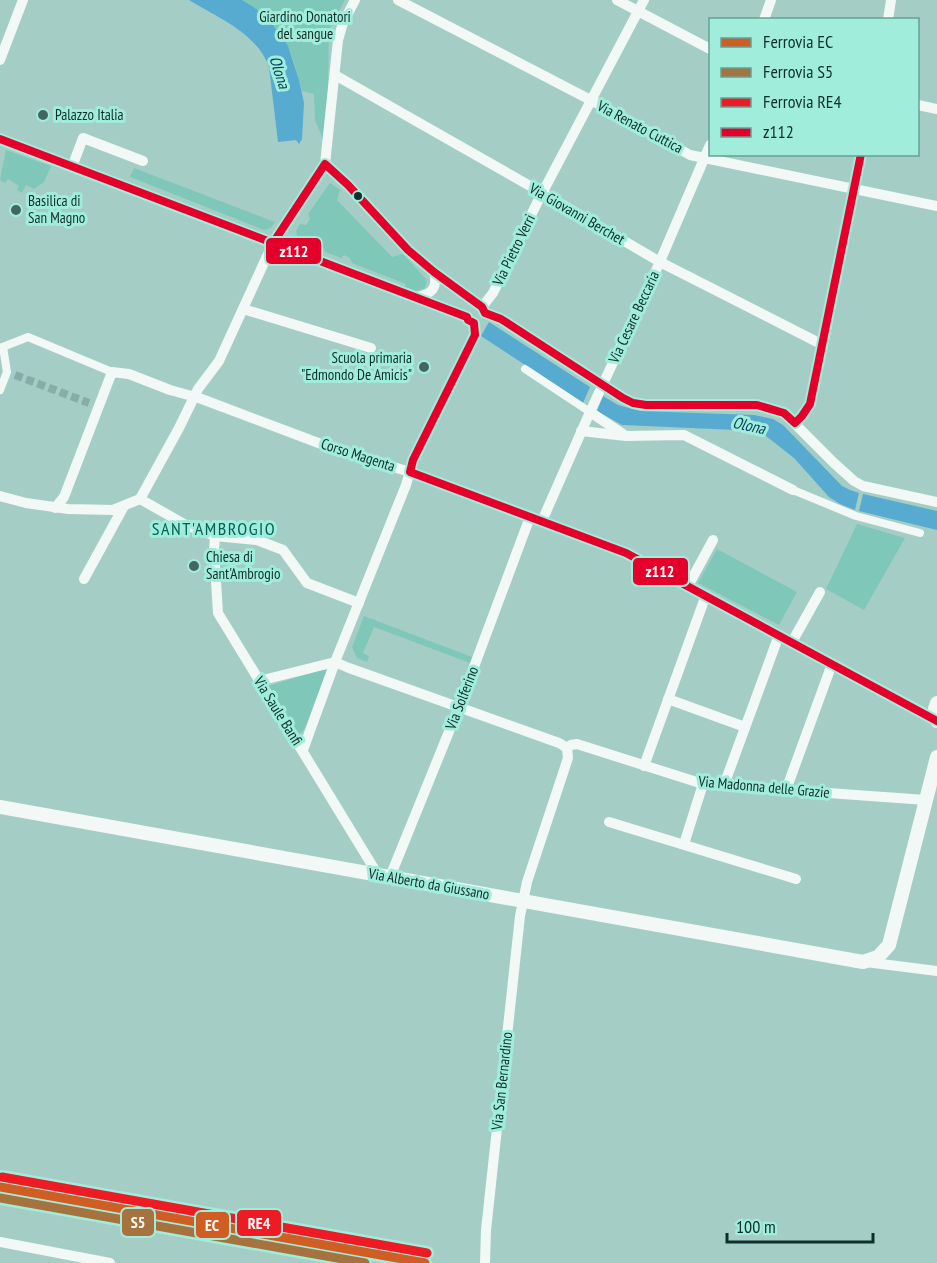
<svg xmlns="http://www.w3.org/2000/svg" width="937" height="1263" viewBox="0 0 937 1263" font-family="'PT Sans Narrow',sans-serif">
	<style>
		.green { fill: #7fc7b8 }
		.water { fill: #57aad0 }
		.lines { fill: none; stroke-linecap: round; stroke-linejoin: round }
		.pedestrian-tunnel { stroke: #86aea6; stroke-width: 8; stroke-dasharray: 8 4; stroke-linecap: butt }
		.pedestrian { stroke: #f1f8f6; stroke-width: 8 }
		.minor { stroke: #f1f8f6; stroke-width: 10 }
		.tertiary { stroke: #f1f8f6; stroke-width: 14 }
		.bus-1-casing { stroke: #a0eddc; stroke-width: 12 }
		.bus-1 { stroke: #e4002b; stroke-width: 8 }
		.rail-1-casing { stroke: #a0eddc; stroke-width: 14 }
		.rail-2-casing { stroke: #a0eddc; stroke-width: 14 }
		.rail-3-casing { stroke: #a0eddc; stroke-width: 14 }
		.rail-1 { stroke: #d05d23; stroke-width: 9 }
		.rail-2 { stroke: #a6723d; stroke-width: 9 }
		.rail-3 { stroke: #ed1c24; stroke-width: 9 }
		.poi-dot { fill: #436760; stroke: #a0eddc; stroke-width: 2 }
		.bus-dot { fill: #0f302a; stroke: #a0eddc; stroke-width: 2 }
		.labels { text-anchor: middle; stroke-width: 6; stroke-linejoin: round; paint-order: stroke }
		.park-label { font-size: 15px; fill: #112f29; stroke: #a0eddc }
		.poi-label { font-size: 15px; fill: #0f302a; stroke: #a0eddc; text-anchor: start }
		.street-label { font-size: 15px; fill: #0f302a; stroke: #a0eddc }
		.water-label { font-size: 16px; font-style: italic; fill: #063f5d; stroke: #a0eddc }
		.quarter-label { font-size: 18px; letter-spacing: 1.5px; fill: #046254; stroke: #a0eddc }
		.line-badge { stroke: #a0eddc; stroke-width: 2 }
		.badge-label { font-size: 16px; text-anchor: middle; font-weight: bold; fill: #fff }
	</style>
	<rect width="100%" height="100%" fill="#a4cec5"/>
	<g class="green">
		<path d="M242,0H345L329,30L328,90L323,139L315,120L314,94L302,91C292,49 281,22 242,0Z"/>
		<polygon points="6,150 51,166 44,182 34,189 26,185 22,193 17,190 19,186 8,179 5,183 0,180"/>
		<polygon points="134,168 275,222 271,228 264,230 130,177"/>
		<polygon points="330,183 340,190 337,200 392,257 403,254 427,280 425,288 416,291 405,287 406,284 352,263 350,258 344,255 341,258 325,252 324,248 318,245 313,247 298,240 296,231 300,224 306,225 310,219 308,214"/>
		<polygon points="857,524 905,538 864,610 826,589"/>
		<polygon points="717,549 797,592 779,625 698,583"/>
		<polygon points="364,616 472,657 470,663 374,627 363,653 369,656 367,662 357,658 352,647"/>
		<polygon points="328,668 304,730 299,734 268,686"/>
	</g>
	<g class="water">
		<path d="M189,0H242L252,6L265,16L274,26L288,46L299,80L304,103L302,139L299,144L296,140L278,142L269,67C257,33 218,18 189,0Z"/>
		<polygon points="489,322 590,387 583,403 481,336"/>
		<polygon points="603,396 618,405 640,411 754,415 773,419 783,425 842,486 850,490 859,493 855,510 840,504 829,497 794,458 766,436 760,433 736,430 622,425 597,411"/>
		<polygon points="863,494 937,511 937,530 859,511"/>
	</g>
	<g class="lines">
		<polyline class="pedestrian-tunnel" points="15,375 89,403"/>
		<g class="pedestrian">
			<polyline points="0,348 28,337 112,372"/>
			<polyline points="525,369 590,412"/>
			<polyline points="0,390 7,372 3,347"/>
			<polyline points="793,490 856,516 920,533"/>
		</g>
		<g class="minor">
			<polyline points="398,0 604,107 690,155 937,206"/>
			<polyline points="617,0 710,49"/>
			<polyline points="764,20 771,0"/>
			<polyline points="888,20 891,0"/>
			<polyline points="0,60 23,0"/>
			<polyline points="335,75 546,195 660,262 823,345"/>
			<polyline points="918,105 937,109"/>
			<polyline points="0,139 72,167 416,297 467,317 468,320 474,323"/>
			<polyline points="325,164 348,185 408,250 434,272 482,307 485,312"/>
			<polyline points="72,167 83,138 143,161"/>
			<path d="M417,297C432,294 438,288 434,272"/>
			<polyline points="482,307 493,293 537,203 644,0"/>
			<polyline points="243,309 371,348"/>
			<polyline points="485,313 501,319 623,398 633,403 646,405 757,405 784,413 834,463 854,481 863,486 937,502"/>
			<polyline points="590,412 623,434"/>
			<polyline points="795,423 802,416 810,404 823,345 861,154"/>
			<polyline points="581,431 626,436 684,435 793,490"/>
			<polyline points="0,496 26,503 68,509 113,510 140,499"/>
			<polyline points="140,499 179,428 198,389 219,361 273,243 325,164 338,40 343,23 355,0"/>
			<polyline points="140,499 186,525 215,536 257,540 283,550 307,583 359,603"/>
			<polyline points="55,508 64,497 112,372 129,374 170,390 199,398 337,450 410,472 626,553 937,720"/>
			<polyline points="542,521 590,412 658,266 710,145"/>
			<polyline points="215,536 214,550 218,613 378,875"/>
			<polyline points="84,579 124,506"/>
			<polyline points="688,586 713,540"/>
			<polyline points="792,642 820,592"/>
			<polyline points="335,662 349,668 559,743 567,748"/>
			<polyline points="259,681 335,662"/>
			<polyline points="668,699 745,727"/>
			<polyline points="567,748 571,745 577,744 703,784 926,800"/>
			<polyline points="303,750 335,662 406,485 413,460 475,335 474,323"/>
			<polyline points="644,766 706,595"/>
			<polyline points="724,785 779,635"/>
			<polyline points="786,790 832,664"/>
			<polyline points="609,822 796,879"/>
			<polyline points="684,844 703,784"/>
			<polyline points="390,877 459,707 530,517"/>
			<polyline points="866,962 937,971"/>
			<polyline points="0,1242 110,1263"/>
			<polyline points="485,1263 486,1230 520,916 527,882 568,758 567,748"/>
		</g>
		<g class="tertiary">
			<polyline points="937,703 935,709 937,721"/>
			<polyline points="0,807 863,962 878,957 889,945 937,757"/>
		</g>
		<defs>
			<g id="bus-1">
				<polyline points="0,139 467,317 468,320 474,323 475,335 413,460 410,472 626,553 937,721"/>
				<polyline points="273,243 325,164 348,185 408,250 434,272 482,307 485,313 501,319 623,398 633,403 646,405 757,405 784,413 795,423 802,416 810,404 861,154"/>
			</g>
		</defs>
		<use href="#bus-1" class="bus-1-casing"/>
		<use href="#bus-1" class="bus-1"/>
		<defs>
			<polyline id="rail-1" points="0,1187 425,1263"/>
			<polyline id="rail-2" points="0,1198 365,1263"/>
			<polyline id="rail-3" points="2,1177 427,1253"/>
		</defs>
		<use href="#rail-1" class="rail-1-casing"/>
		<use href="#rail-2" class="rail-2-casing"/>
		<use href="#rail-3" class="rail-3-casing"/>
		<use href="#rail-1" class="rail-1"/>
		<use href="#rail-2" class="rail-2"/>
		<use href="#rail-3" class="rail-3"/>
	</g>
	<g class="poi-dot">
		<circle cx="43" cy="115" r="6"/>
		<circle cx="16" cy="210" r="6"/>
		<circle cx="424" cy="367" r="6"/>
		<circle cx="194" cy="566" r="6"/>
	</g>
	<circle class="bus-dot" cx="358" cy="196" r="5"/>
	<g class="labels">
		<g class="park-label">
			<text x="305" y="22">Giardino Donatori<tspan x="305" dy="17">del sangue</tspan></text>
		</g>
		<g class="poi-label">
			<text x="55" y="120">Palazzo Italia</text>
			<text x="28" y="206">Basilica di<tspan x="28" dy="17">San Magno</tspan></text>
			<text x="412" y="363" text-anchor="end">Scuola primaria<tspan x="412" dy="17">"Edmondo De Amicis"</tspan></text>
			<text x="206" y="562">Chiesa di<tspan x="206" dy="17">Sant'Ambrogio</tspan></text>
		</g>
		<g class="street-label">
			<text transform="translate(640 127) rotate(28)" y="5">Via Renato Cuttica</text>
			<text transform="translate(577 214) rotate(30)" y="5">Via Giovanni Berchet</text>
			<text transform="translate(514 250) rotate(-64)" y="5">Via Pietro Verri</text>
			<text transform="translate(634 317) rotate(-65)" y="5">Via Cesare Beccaria</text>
			<text transform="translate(358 455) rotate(18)" y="5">Corso Magenta</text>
			<text transform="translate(462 698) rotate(-69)" y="5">Via Solferino</text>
			<text transform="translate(278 711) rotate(58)" y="5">Via Saule Banfi</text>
			<text transform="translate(764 787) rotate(5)" y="5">Via Madonna delle Grazie</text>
			<text transform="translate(429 884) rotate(10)" y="5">Via Alberto da Giussano</text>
			<text transform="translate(502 1081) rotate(-84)" y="5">Via San Bernardino</text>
		</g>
		<g class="water-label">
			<text transform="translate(280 72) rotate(72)" y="6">Olona</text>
			<text transform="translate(749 425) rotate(12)" y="6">Olona</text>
		</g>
		<g class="quarter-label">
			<text x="214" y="535">SANT'AMBROGIO</text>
		</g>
	</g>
	<g class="line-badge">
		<rect x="265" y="237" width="57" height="28" rx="6" fill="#e4002b"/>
		<rect x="632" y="557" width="57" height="29" rx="6" fill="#e4002b"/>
		<rect x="121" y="1208" width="34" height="29" rx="6" fill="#a6723d"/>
		<rect x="236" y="1209" width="46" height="28" rx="6" fill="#ed1c24"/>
		<rect x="195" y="1211" width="35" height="28" rx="6" fill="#d05d23"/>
	</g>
	<g class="badge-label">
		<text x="294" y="257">z112</text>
		<text x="660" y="577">z112</text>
		<text x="138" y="1228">S5</text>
		<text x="259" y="1229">RE4</text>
		<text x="212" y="1231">EC</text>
	</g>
	<rect x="709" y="18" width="210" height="138" fill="#a0eddc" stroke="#66a195" stroke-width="1.5"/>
	<rect x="721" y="38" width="30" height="9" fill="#d05d23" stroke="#66a195" stroke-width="1.5"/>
	<text x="763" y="48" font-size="18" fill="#0f302a">Ferrovia EC</text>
	<rect x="721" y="68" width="30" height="9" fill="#a6723d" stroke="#66a195" stroke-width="1.5"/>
	<text x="763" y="78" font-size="18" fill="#0f302a">Ferrovia S5</text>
	<rect x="721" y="98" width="30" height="9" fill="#ed1c24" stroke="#66a195" stroke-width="1.5"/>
	<text x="763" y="108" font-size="18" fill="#0f302a">Ferrovia RE4</text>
	<rect x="721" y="128" width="30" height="9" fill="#e4002b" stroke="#66a195" stroke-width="1.5"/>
	<text x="763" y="138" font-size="18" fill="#0f302a">z112</text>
	<path d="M727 1233v9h146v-9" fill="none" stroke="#0f302a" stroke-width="3"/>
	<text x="736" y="1233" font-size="18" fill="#0f302a" stroke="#a0eddc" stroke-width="4.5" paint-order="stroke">100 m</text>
</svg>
